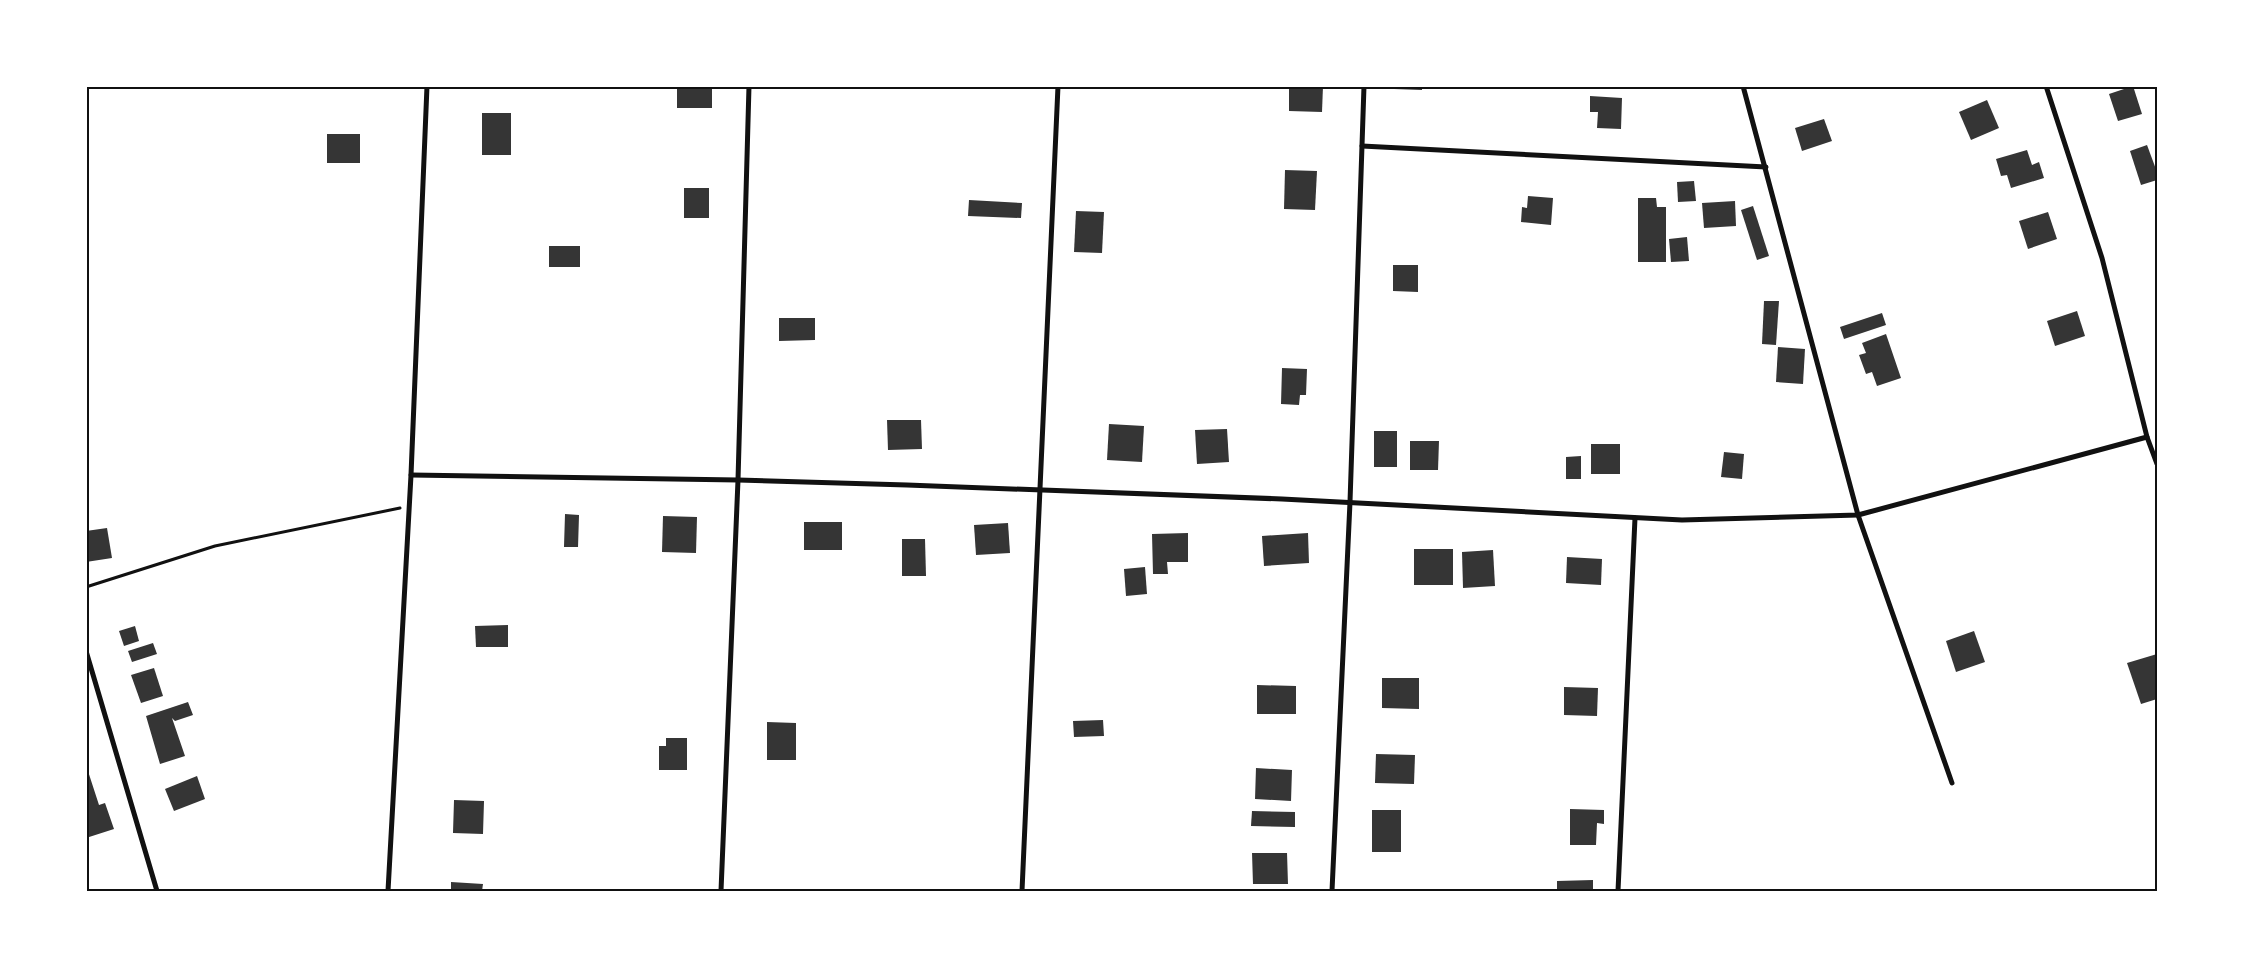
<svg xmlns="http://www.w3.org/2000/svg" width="2243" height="977" viewBox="0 0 2243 977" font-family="Montserrat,sans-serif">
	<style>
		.building { fill: #353535 }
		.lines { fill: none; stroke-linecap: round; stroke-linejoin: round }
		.path { stroke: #111; stroke-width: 3 }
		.minor { stroke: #111; stroke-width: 5 }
		.neatline { fill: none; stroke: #111; stroke-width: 2 }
	</style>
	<rect width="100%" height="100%" fill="#fff"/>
	<g class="building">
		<polygon points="712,86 712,108 677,108 677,87"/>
		<polygon points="1289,86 1323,86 1322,112 1289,111"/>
		<polygon points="1394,86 1422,86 1422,90 1394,89"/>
		<polygon points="2133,86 2142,114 2118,121 2109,94"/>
		<polygon points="1590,96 1622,98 1621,129 1597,128 1598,112 1590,112"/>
		<polygon points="1987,100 1999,128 1971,140 1959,112"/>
		<rect x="482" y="113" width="29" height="42"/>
		<polygon points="1824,119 1832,141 1802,151 1795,128"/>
		<rect x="327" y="134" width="33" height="29"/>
		<polygon points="2147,145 2157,172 2157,180 2141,185 2130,151"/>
		<polygon points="2027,150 2032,165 2039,162 2044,178 2011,188 2007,175 2001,176 1996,159"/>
		<polygon points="1285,170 1317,171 1315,210 1284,209"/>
		<polygon points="1694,181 1696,201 1678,202 1677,182"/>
		<rect x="684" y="188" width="25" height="30"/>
		<polygon points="1528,196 1553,198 1551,225 1521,222 1522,207 1527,208"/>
		<polygon points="1638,198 1656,198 1657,207 1666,207 1666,262 1638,262"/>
		<polygon points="969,200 1022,203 1021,218 968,216"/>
		<polygon points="1735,201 1736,226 1704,228 1702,203"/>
		<polygon points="1753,206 1769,256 1757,260 1741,210"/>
		<polygon points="1076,211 1104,212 1102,253 1074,252"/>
		<polygon points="2048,212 2057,239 2028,249 2019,221"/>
		<polygon points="1687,237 1689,261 1671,262 1669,239"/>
		<rect x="549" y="246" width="31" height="21"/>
		<polygon points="1393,265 1418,265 1418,292 1393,291"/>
		<polygon points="1764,301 1779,301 1776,345 1762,344"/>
		<polygon points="2077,311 2085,336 2055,346 2047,321"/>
		<polygon points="1882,313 1886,325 1844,339 1840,327"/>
		<polygon points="779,318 815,318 815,340 779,341"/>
		<polygon points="1886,334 1901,378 1877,386 1872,372 1866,374 1859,355 1866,353 1862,343"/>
		<polygon points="1778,347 1805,349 1803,384 1776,382"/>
		<polygon points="1282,368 1307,369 1306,395 1300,395 1299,405 1281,404"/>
		<polygon points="887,420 921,420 922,449 888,450"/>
		<polygon points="1109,424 1144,426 1142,462 1107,460"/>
		<polygon points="1227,429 1229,462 1197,464 1195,430"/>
		<rect x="1374" y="431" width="23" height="36"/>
		<polygon points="1410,441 1439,441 1438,470 1410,470"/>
		<rect x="1591" y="444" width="29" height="30"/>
		<polygon points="1724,452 1744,454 1742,479 1721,477"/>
		<polygon points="1581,456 1581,479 1566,479 1566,457"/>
		<polygon points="565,514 579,515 578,547 564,547"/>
		<polygon points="663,516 697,517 696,553 662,552"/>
		<rect x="804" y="522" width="38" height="28"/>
		<polygon points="1008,523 1010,553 976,555 974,525"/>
		<polygon points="107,528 112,558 86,562 86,531"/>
		<polygon points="1188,533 1188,562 1167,562 1168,574 1153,574 1152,534"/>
		<polygon points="1308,533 1309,563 1264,566 1262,536"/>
		<polygon points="902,539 925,539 926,576 902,576"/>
		<rect x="1414" y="549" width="39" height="36"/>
		<polygon points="1493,550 1495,586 1463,588 1462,552"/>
		<polygon points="1567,557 1602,559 1601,585 1566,583"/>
		<polygon points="1145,567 1147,594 1126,596 1124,569"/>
		<polygon points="508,625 508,647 476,647 475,626"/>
		<polygon points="135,626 139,641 124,646 119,631"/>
		<polygon points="1974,631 1985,662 1956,672 1946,641"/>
		<polygon points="153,643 157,654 132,662 128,651"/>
		<polygon points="2157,654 2157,699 2141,704 2127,663"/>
		<polygon points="154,668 163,696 141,703 131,675"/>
		<polygon points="1382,678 1419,678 1419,709 1382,708"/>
		<polygon points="1257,685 1296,686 1296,714 1257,714"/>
		<polygon points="1564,687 1598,688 1597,716 1564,715"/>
		<polygon points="188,702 193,715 175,721 172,718 185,756 160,764 146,716"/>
		<polygon points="1103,720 1104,736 1074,737 1073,721"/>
		<polygon points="767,722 796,723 796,760 767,760"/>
		<polygon points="666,738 687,738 687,770 659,770 659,746 666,746"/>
		<polygon points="1376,754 1415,755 1414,784 1375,783"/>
		<polygon points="86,765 99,805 105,803 114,829 86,838"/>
		<polygon points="1256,768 1292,770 1291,801 1255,799"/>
		<polygon points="197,776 205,799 174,811 165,789"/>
		<polygon points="454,800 484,801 483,834 453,833"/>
		<polygon points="1570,809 1604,810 1604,824 1597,823 1596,845 1570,845"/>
		<rect x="1372" y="810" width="29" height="42"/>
		<polygon points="1252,811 1295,812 1295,827 1251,826"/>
		<polygon points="1252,853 1287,853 1288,884 1253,884"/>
		<polygon points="1593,880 1593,891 1557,891 1557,881"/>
		<polygon points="451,882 483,884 482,891 451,891"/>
	</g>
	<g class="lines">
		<polyline class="path" points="86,587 215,546 400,508"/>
		<g class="minor">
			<polyline points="1743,86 1858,515 1952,783"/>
			<polyline points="2046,86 2102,258 2147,437 2157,464"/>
			<polyline points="1362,146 1766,167"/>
			<polyline points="411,475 738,480 907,485 1282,499 1682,520 1858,515 2147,437"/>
			<polyline points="86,651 157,891"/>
			<polyline points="388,891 411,475 427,86"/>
			<polyline points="721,891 738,480 749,86"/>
			<polyline points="1022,891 1058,86"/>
			<polyline points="1332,891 1350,502 1364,86"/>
			<polyline points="1618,891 1635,518"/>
		</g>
	</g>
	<rect width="2243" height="977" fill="none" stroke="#ffffff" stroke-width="175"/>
	<rect x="88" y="88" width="2068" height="802" class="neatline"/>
</svg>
